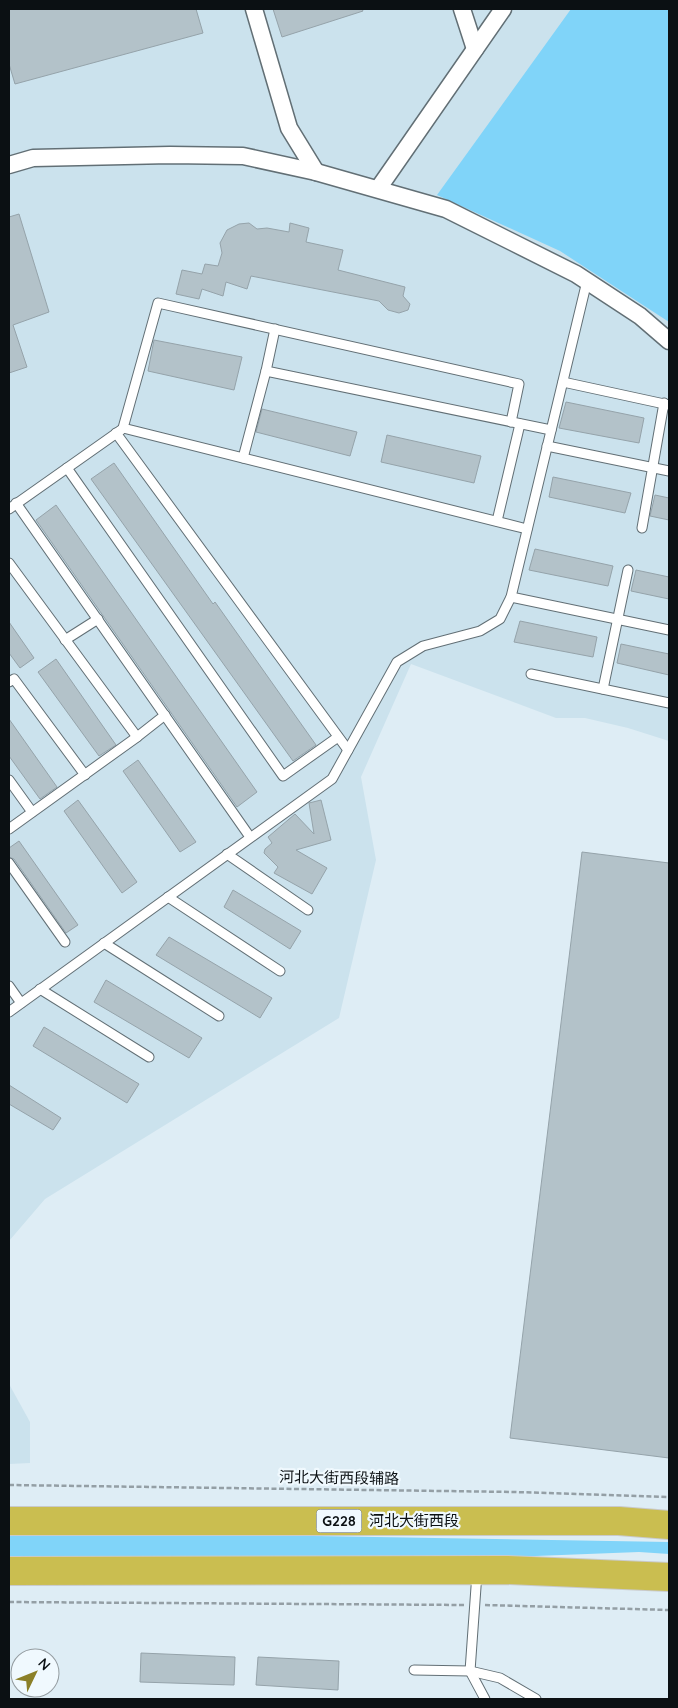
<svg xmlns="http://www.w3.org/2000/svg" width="678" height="1708" viewBox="0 0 678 1708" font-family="Quicksand,'Noto Sans SC',sans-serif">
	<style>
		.built { fill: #cbe2ed }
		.green { fill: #80d4f9 }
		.building { fill: #b3c2c9; stroke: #95a3aa }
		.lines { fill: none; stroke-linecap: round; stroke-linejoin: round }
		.service-casing { stroke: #626f75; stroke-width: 11 }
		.minor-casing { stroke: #626f75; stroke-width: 19 }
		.trunk-casing { stroke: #c9cacb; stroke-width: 30 }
		.path { stroke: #949fa5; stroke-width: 2.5; stroke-dasharray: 5 2.5; stroke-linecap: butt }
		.service { stroke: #fff; stroke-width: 9 }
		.minor { stroke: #fff; stroke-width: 16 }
		.trunk { stroke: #cabe50; stroke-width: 28 }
		.labels { text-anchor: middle; stroke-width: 4.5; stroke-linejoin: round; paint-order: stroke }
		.shield { fill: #f0f9fe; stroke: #50565a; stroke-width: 1 }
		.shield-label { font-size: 14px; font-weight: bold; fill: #0b1013 }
		.street-label { font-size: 15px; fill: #0b1013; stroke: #f0f9fe }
	</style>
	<rect width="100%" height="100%" fill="#deedf5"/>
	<g class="built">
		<polygon points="9,9 669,9 669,741 628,728 585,718 556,718 411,664 361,777 376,860 339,1018 45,1199 9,1241"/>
		<polygon points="9,1384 30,1422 30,1463 9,1464"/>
	</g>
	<g class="green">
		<polygon points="571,9 669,9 669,322 560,251 437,195"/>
		<polygon points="9,1536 315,1536 669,1542 669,1554 639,1552 510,1557 9,1557"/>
	</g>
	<g class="building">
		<polygon points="9,9 196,9 203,33 15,84 9,64"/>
		<polygon points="273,9 362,9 363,11 282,37"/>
		<polygon points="19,214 49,312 13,325 27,367 9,373 9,217"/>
		<polygon points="249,223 257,229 267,228 289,232 290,223 309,228 306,242 343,250 338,270 405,287 403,296 410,304 408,310 399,313 388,310 379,301 251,276 247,289 226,282 223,296 202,289 199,299 176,294 182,270 202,274 205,264 218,266 222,253 220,243 227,230 239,224"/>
		<polygon points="154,340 242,357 234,390 148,371"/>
		<polygon points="566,402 644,418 639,443 559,428"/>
		<polygon points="262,409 357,432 350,456 256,432"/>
		<polygon points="387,435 481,456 474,483 381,462"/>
		<polygon points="114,463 213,604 215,602 316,745 293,761 91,479"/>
		<polygon points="553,477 631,493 625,513 549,497"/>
		<polygon points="655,495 669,498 669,520 650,516"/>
		<polygon points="56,505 257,792 237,807 36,520"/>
		<polygon points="535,549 613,566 608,586 529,570"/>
		<polygon points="636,570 669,577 669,599 631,591"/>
		<polygon points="520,621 597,637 593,657 514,642"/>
		<polygon points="9,622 34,658 20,668 9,653"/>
		<polygon points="621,644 669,654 669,675 617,663"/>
		<polygon points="56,659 116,745 99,756 38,672"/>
		<polygon points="9,719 57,787 40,799 9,756"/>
		<polygon points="138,760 196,842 180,852 123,771"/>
		<polygon points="78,800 137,882 122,893 64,811"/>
		<polygon points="321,800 331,840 296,850 327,868 312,894 274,873 278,867 264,853 265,849 272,843 268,837 295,814 314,834 309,803"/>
		<polygon points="19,841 78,925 66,933 14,859 9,857 9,848"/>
		<polygon points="582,852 669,863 669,1458 510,1438"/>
		<polygon points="233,890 301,931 290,949 224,907"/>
		<polygon points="169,937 272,998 260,1018 156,955"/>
		<polygon points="106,980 202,1038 189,1058 94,1002"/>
		<polygon points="44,1027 139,1084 127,1103 33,1046"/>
		<polygon points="9,1085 61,1118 53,1130 9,1104"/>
		<polygon points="141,1653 235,1657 234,1685 140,1682"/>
		<polygon points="258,1657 339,1661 338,1690 256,1685"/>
	</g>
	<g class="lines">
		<defs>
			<g id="service">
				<polyline points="275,329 266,371 551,430"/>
				<polyline points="563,382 669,405"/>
				<polyline points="511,422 519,384 158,303 123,428 527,529"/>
				<polyline points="116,433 348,750"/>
				<polyline points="547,446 669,471"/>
				<polyline points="243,458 266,371"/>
				<polyline points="67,468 283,776 338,737"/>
				<polyline points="16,503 250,837"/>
				<polyline points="9,509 121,430"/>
				<polyline points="497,521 520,424"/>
				<polyline points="642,528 664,403"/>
				<polyline points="9,563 137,737 165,715"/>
				<polyline points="511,597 669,630"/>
				<polyline points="65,640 98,619"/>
				<polyline points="531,674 669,703"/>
				<polyline points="9,682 14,679 85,775"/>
				<polyline points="603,689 628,570"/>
				<polyline points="9,780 32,812"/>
				<polyline points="9,829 137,737"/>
				<polyline points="227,854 308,910"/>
				<polyline points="9,863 65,942"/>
				<polyline points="168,897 280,971"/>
				<polyline points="104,943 219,1016"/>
				<polyline points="9,986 21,1003"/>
				<polyline points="40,989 149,1057"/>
				<polyline points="9,1012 332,779 397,662 423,646 480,631 500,619 511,597 587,281"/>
				<polyline points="477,1573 470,1671 485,1699"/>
				<polyline points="414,1670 470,1671 500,1678 536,1699"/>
			</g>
			<g id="minor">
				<polyline points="254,9 289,128 316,172"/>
				<polyline points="462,9 475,49"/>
				<polyline points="9,165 33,158 170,155 243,156 316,172 446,209 576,274 640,316 669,341"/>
				<polyline points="378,189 503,9"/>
			</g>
			<g id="trunk">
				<polyline points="9,1521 619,1521 669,1525"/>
				<polyline points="9,1571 507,1570 669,1577"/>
			</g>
		</defs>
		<use href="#service" class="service-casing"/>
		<use href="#minor" class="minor-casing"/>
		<use href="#trunk" class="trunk-casing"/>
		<g class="path">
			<polyline points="9,1485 515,1492 669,1497"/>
			<polyline points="9,1602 465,1605"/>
			<polyline points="485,1605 669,1610"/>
		</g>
		<use href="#service" class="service"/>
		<use href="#minor" class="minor"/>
		<use href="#trunk" class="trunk"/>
	</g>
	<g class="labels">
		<rect class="shield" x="316.5" y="1509.5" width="45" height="23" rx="4"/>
		<g class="shield-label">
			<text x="339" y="1526">G228</text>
		</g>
		<g class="street-label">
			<text transform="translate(339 1478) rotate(1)" y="5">河北大街西段辅路</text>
			<text x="414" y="1526">河北大街西段</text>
		</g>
	</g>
	<rect width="678" height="1708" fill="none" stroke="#0b1013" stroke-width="20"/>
	<g transform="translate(35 1673) rotate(47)"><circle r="24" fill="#f0f9fe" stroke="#949ca0"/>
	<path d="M0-4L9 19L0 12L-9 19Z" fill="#8b8028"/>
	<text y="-8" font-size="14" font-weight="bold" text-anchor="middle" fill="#0b1013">N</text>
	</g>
</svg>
